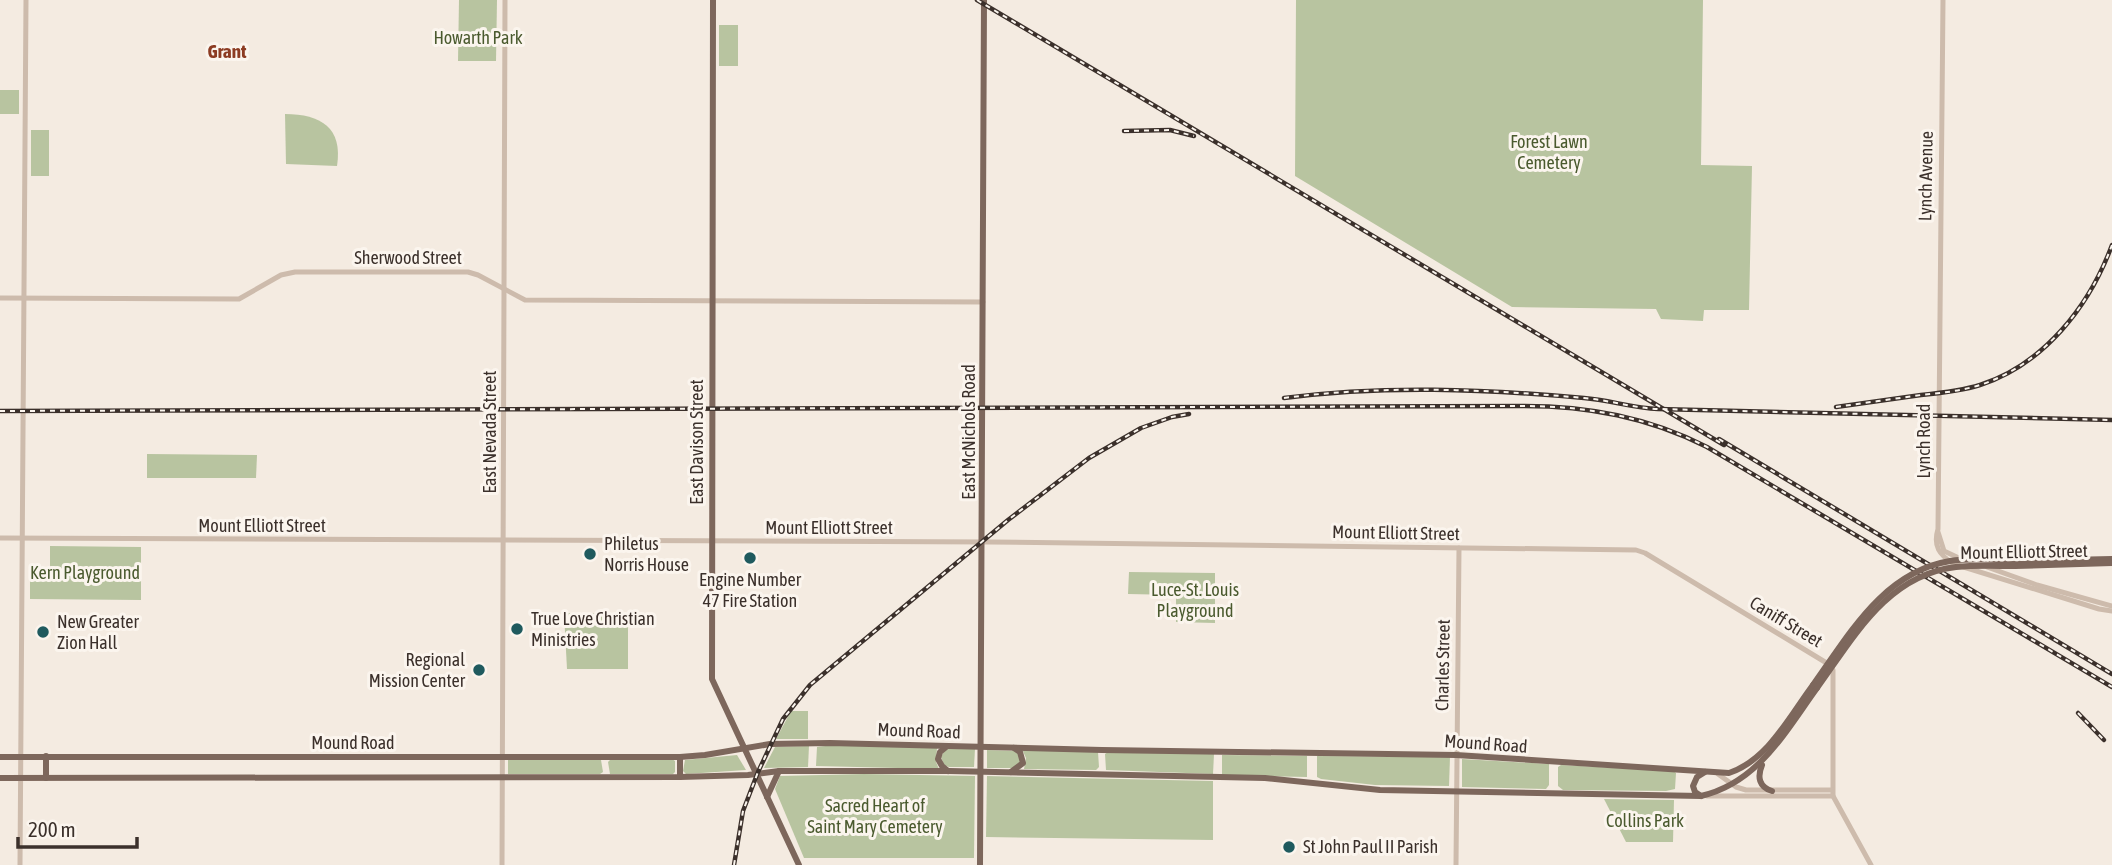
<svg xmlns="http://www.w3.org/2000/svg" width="2112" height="865" viewBox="0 0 2112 865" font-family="'Asap Condensed',sans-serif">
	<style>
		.green { fill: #b8c4a0 }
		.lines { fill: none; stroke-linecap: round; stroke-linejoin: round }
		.minor { stroke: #cdbbac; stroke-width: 5 }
		.major { stroke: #7d675c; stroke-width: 6 }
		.rail-casing { stroke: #3b302b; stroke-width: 4.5 }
		.rail { stroke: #fbf5ee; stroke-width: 2; stroke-dasharray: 5; stroke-linecap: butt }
		.major-bridge { stroke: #7d675c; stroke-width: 6 }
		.poi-dot { fill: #1f5a5e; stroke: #fbf5ee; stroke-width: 2.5 }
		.labels { text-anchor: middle; stroke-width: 6; stroke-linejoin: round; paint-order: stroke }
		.park-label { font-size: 18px; fill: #4a5a2e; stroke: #fbf5ee }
		.street-label { font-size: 18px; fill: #3b302b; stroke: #fbf5ee }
		.poi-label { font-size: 18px; fill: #3b302b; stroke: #fbf5ee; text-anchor: start }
		.neighbourhood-label { font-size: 19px; font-weight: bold; fill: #8c3b22; stroke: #fbf5ee }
	</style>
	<rect width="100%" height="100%" fill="#f4ebe1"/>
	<g class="green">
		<polygon points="459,0 497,0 496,61 458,61"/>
		<polygon points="1296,0 1703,0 1701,165 1752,166 1749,310 1704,310 1703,321 1661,319 1656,309 1512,307 1295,176"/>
		<rect x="719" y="25" width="19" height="41"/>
		<rect x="0" y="90" width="19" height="24"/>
		<path d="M285,114C321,114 343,128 337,166L286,164Z"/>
		<rect x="31" y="130" width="18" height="46"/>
		<polygon points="147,454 257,455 256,478 147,478"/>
		<polygon points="50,546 141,547 141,600 30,599 30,570 50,570"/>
		<polygon points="1129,572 1215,573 1215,623 1176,622 1176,595 1128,594"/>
		<polygon points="564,613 628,614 628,669 567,669"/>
		<polygon points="791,711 808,711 808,739 776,739"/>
		<polygon points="834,745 937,748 936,762 939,769 816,766 817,747"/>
		<polygon points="809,746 808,767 764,768 775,747"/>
		<polygon points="945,749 975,749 974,767 949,767 944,765 941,757"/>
		<polygon points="1022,749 1098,752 1099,767 1096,770 1024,769 1026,758"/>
		<polygon points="987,750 1017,751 1021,761 1013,768 987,768"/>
		<polygon points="1108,752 1214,754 1213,774 1106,770 1105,754"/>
		<polygon points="737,755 746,770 686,774 683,771 685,760"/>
		<polygon points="1222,755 1307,756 1307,777 1222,775"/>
		<polygon points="1317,756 1450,757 1449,786 1375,785 1321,779 1317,777"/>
		<polygon points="611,759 672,759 675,761 675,772 673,774 610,774 608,762"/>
		<polygon points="1462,759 1549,764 1549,785 1546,789 1462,787"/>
		<polygon points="508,760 601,760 603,772 600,774 508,774"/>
		<polygon points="1561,765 1673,771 1676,773 1675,789 1666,791 1563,790 1558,786 1558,767"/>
		<polygon points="864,774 975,776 974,858 804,858 775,789 780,776"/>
		<polygon points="987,776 1213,781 1213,840 986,837"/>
		<polygon points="1604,799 1674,800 1673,842 1626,842"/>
	</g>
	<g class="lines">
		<g class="minor">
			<path d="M1943,0L1938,529C1933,546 1939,555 1954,564L2099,609L2112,611"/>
			<polyline points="0,298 239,299 281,275 295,272 468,272 478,275 525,300 983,302"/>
			<polyline points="1938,532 1944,551 1961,559"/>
			<polyline points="0,538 990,542 1636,550 1645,553 1825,662 1833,670 1833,796 1871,865"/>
			<polyline points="1987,567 2037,585 2112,606"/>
			<polyline points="1718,774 1736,787 1746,790 1832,790"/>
			<polyline points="1707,796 1833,796"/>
			<polyline points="20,865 26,0"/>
			<polyline points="502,865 505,0"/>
			<polyline points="1456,865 1459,548"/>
		</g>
		<g class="major">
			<polyline points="713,0 712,679 799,865"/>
			<polyline points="2015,561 2112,559"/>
			<polyline points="2015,566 2112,563"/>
			<polyline points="946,747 940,752 938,759 942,766 948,771"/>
			<path d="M0,757H680L705,755L770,744L830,743L1102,750L1456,755L1729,773C1768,760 1789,717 1813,685"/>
			<polyline points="680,757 680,777"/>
			<path d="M1762,765C1757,777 1759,787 1772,791"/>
			<polyline points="1011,772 1023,763 1020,752 1014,748"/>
			<path d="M0,778L680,777L748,775L779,771H949L1265,778L1380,790L1701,796C1758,783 1785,732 1817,688"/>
			<polyline points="46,778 46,756"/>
			<polyline points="1701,796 1695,792 1693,786 1697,777 1705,772"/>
			<polyline points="767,797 779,771"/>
			<polyline points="980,865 984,0"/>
		</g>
		<defs>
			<g id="rail">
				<polyline points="977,0 1724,445"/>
				<polyline points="1124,131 1170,130 1194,136"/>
				<path d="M1284,398C1383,385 1485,389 1584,398C1609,400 1633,408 1658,409L2112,420"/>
				<path d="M1836,407C1864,403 1893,399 1921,395C1941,393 1961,391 1980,385C2044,364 2089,307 2112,245"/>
				<path d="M0,411L1523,406C1588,406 1648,417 1707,447L2112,687"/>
				<polyline points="1719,439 2112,674"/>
				<polyline points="2078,713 2104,740"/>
				<polyline points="734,865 743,811 758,772 783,719 810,685 1008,520 1089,458 1141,428 1172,417 1189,414"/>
			</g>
		</defs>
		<use href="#rail" class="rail-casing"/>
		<use href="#rail" class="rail"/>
		<g class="major-bridge">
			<path d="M1813,685C1849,635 1883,572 1950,561C1971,558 1994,560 2015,561"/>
			<path d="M1817,688C1854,637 1887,575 1956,567C1975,565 1996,566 2015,566"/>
		</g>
	</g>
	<g class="poi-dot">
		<circle cx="590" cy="554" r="7"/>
		<circle cx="750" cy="558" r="7"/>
		<circle cx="517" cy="629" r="7"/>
		<circle cx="43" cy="632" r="7"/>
		<circle cx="479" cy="670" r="7"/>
		<circle cx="1289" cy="847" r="7"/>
	</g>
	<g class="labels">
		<g class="park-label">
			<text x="478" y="44">Howarth Park</text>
			<text x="1549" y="148">Forest Lawn<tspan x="1549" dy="21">Cemetery</tspan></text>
			<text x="85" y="579">Kern Playground</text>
			<text x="1195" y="596">Luce-St. Louis<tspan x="1195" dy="21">Playground</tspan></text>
			<text x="875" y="812">Sacred Heart of<tspan x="875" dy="21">Saint Mary Cemetery</tspan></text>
			<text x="1645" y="827">Collins Park</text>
		</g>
		<g class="street-label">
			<text transform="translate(1926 176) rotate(-89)" y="6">Lynch Avenue</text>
			<text x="408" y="264">Sherwood Street</text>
			<text transform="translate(490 432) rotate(-90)" y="6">East Nevada Street</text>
			<text transform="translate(969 432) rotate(-90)" y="6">East McNichols Road</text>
			<text transform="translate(1924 441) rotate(-90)" y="6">Lynch Road</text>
			<text transform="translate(697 442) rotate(-90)" y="6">East Davison Street</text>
			<text x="262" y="532">Mount Elliott Street</text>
			<text x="829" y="534">Mount Elliott Street</text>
			<text transform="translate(1396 533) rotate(1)" y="6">Mount Elliott Street</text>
			<text transform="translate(2024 552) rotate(-1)" y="6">Mount Elliott Street</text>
			<text transform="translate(1786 622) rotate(31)" y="6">Caniff Street</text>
			<text transform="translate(1443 665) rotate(-89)" y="6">Charles Street</text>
			<text transform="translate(919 731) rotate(2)" y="6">Mound Road</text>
			<text x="353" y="749">Mound Road</text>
			<text transform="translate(1486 744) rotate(4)" y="6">Mound Road</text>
		</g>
		<g class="poi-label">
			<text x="604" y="550">Philetus<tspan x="604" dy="21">Norris House</tspan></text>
			<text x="750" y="586" text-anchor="middle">Engine Number<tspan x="750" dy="21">47 Fire Station</tspan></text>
			<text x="531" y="625">True Love Christian<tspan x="531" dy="21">Ministries</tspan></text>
			<text x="57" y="628">New Greater<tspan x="57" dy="21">Zion Hall</tspan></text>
			<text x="465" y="666" text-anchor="end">Regional<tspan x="465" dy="21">Mission Center</tspan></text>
			<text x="1303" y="853">St John Paul II Parish</text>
		</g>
		<g class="neighbourhood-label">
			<text x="227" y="58">Grant</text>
		</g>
	</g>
	<path d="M18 837v10h119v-10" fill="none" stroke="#3b302b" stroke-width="3.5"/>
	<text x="28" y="837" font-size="21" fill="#3b302b" stroke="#fbf5ee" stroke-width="5" paint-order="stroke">200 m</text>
</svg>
